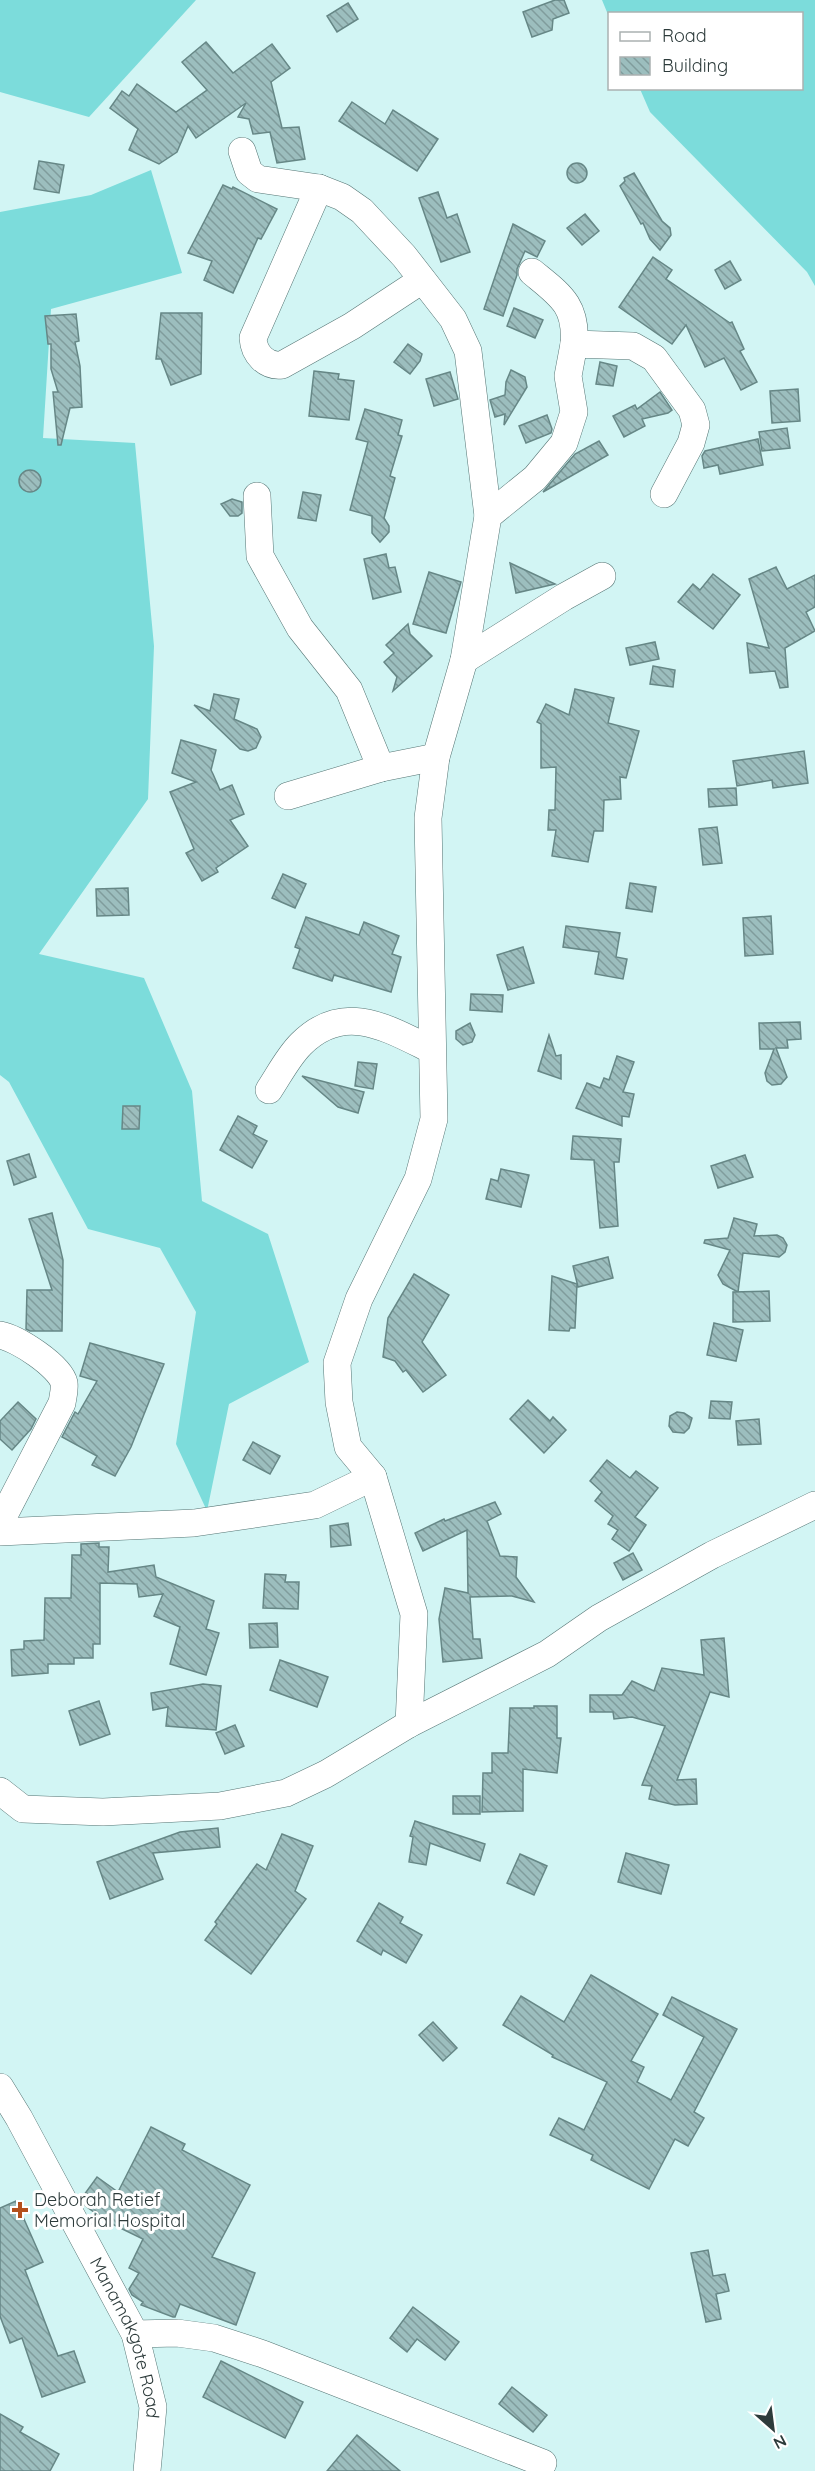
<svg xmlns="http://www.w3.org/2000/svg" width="815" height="2471" viewBox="0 0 815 2471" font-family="Quicksand,sans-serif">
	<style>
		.grass { fill: #7cdcdb }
		.building { fill: url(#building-back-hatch); stroke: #668786; stroke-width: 1.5 }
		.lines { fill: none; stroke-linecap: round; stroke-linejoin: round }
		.minor-casing { stroke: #557574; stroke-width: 28 }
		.minor { stroke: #fff; stroke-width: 27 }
		.poi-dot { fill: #b4501c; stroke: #fff; stroke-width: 2 }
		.labels { text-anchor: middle; stroke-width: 6; stroke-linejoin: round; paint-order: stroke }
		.poi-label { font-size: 18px; fill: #2d3b3b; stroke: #fff; text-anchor: start }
		.street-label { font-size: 18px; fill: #2d3b3b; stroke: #fff }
	</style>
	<defs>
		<pattern id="building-back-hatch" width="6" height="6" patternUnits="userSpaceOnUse" patternTransform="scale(1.5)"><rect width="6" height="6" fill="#9cbebe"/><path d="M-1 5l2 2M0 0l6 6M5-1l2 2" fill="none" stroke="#809c9c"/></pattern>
	</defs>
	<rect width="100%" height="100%" fill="#d2f5f4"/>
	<g class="grass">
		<polygon points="0,0 196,0 89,117 0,92"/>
		<polygon points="602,0 815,0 815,286 807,272 650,112 640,89 802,88 802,14 610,14 609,17"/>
		<polygon points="151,170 182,273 51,309 43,438 135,443 154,646 148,799 39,954 144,978 192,1091 202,1201 268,1234 309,1362 229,1404 207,1511 176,1444 196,1312 160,1248 88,1229 9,1082 0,1075 0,212 91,195"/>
	</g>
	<g class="building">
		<polygon points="555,0 564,0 569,13 553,19 552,30 532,37 523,12"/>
		<polygon points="348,3 358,19 337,32 327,16"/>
		<polygon points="206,42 233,73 272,44 290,68 271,82 282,128 299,127 305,159 277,163 270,132 253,134 249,119 238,117 246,103 196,138 188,126 177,152 159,164 129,150 138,129 110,108 122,91 129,96 137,84 176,112 207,90 182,62"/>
		<polygon points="352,102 385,124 393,110 438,139 417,171 339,121"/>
		<polygon points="39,161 64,165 59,193 34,189"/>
		<circle cx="577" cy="173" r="10"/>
		<polygon points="634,173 662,221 670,228 671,235 660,250 650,239 643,223 641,224 620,186 625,181 624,178"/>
		<polygon points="223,185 232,189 233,187 277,209 261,239 258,238 233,293 204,280 212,261 188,253"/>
		<polygon points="438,192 447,218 457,214 470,252 441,262 419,198"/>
		<polygon points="585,214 599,231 582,245 567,228"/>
		<polygon points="513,224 545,241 537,257 525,251 517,269 517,275 503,316 484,309"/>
		<polygon points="653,257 672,270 666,279 730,323 732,322 744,349 740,351 757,382 741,390 724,358 705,367 686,325 672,344 619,307"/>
		<polygon points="730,261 741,280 725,289 715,270"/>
		<polygon points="514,308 543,320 535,338 507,326"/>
		<polygon points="161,313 202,313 201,374 171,385 161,359 156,359"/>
		<polygon points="76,314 79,341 75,342 80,366 82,407 70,408 61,445 58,445 53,392 58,392 51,369 51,344 48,344 45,316"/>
		<polygon points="408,344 422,354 420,361 410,374 394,362"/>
		<polygon points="600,362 617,366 613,386 596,384"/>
		<polygon points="511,370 525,377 527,387 504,425 505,414 495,417 490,400 505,395 506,382"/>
		<polygon points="314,371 339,374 338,379 354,381 349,420 309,416"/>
		<polygon points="450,372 458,399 434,406 426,379"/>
		<polygon points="798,389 800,421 772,423 770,391"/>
		<polygon points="660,392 672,410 668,413 642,419 645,426 624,437 613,416 635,405 637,409"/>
		<polygon points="365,409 402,420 398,435 402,436 390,476 395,478 384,518 389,526 389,532 380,542 372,533 372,516 350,510 368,442 356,439"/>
		<polygon points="547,415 552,429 551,433 526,443 519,426"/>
		<polygon points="787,428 790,448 762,451 759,432"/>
		<polygon points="758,439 763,465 720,474 718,465 704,468 702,456 705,451"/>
		<polygon points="599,441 608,455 543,492 575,454"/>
		<circle cx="30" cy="481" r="11"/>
		<polygon points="303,492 321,495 316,521 298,518"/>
		<polygon points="232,499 242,502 242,513 238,516 230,516 221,504"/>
		<polygon points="386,554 389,568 395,567 401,592 373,599 364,559"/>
		<polygon points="510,563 555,584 516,593"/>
		<polygon points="776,567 787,589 815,575 815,607 806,612 815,631 785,648 788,687 780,688 775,671 750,673 747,643 769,648 749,579"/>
		<polygon points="429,572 461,582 446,633 413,624"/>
		<polygon points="713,574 740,595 713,629 678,602 693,584 700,590"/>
		<polygon points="408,624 410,634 432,656 393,691 397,677 384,662 394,653 386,645"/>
		<polygon points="655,642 659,659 630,665 626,648"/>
		<polygon points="653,666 675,670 673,687 650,684"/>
		<polygon points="575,689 614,698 608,723 639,731 626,778 620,777 621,799 604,800 603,831 594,831 588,862 552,856 556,830 548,830 549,810 555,810 556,767 541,768 541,724 537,722 546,704 569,715"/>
		<polygon points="214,694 239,699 234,719 257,729 261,737 256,748 248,751 240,749 194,705 210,711"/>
		<polygon points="181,740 216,750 211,770 213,774 220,790 232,785 244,814 230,820 248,846 216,868 218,872 202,881 186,853 194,849 170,792 196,782 172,773"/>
		<polygon points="804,751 808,783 773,788 772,780 737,786 733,761"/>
		<polygon points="736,788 737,805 709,807 708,789"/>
		<polygon points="717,827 722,863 703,865 699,829"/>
		<polygon points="283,874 306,884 295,908 272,898"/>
		<polygon points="630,883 656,887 652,912 626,908"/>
		<polygon points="128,888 129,915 97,916 96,889"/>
		<polygon points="771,916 773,954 745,956 743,918"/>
		<polygon points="306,917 359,935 364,922 399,936 392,954 401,957 391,992 334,975 332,981 293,968 300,949 295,947"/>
		<polygon points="566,926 620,933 616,957 627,959 623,979 595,974 599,952 563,947"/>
		<polygon points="523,947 534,983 508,990 497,955"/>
		<polygon points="471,994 503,995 502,1012 470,1010"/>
		<polygon points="800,1022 801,1039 787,1040 788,1048 776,1048 787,1077 781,1084 772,1085 767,1081 765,1073 774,1049 760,1049 759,1023"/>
		<polygon points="470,1023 475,1035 472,1042 463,1045 456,1039 456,1031"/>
		<polygon points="549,1035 556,1056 561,1055 561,1079 538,1071"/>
		<polygon points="617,1056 634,1062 623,1092 634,1094 629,1117 622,1116 622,1126 576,1108 587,1083 600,1088 604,1078 609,1080"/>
		<polygon points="358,1062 377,1064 373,1089 355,1086"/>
		<polygon points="302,1076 364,1092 358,1113 338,1107"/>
		<polygon points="123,1106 140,1106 139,1129 122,1129"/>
		<polygon points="238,1116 257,1126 253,1134 267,1141 252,1168 220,1150"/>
		<polygon points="573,1136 621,1139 619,1162 614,1162 618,1226 600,1228 594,1160 571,1159"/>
		<polygon points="29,1154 36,1177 14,1185 7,1161"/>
		<polygon points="745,1155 753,1177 718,1188 711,1166"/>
		<polygon points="501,1169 529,1175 521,1207 486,1199 491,1179 498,1181"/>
		<polygon points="52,1213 63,1260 62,1331 30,1331 26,1329 27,1290 52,1290 29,1219"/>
		<polygon points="734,1218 757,1224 754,1236 777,1235 783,1238 787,1245 785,1252 779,1257 743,1253 738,1292 723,1284 718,1275 730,1250 704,1243 705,1240 728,1238"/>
		<polygon points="608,1257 613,1278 578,1287 573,1266"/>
		<polygon points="414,1274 449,1295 422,1342 446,1375 423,1392 406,1370 403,1372 395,1361 383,1357 388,1318"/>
		<polygon points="552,1276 577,1284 575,1328 570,1328 569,1331 549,1330"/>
		<polygon points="769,1291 770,1321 733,1322 733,1292"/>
		<polygon points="714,1323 743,1330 736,1361 707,1355"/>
		<polygon points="90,1343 164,1364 131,1447 115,1476 92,1465 97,1456 62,1437 75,1412 78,1414 97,1381 80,1376"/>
		<polygon points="528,1400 550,1421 553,1417 566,1430 544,1453 510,1419"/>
		<polygon points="711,1401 732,1402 730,1419 709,1418"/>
		<polygon points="18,1402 36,1419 31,1429 12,1450 0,1439 0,1421"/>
		<polygon points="677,1412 684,1413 692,1418 689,1428 684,1433 673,1432 669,1426 670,1416"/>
		<polygon points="759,1419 761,1444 738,1445 736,1421"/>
		<polygon points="253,1442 280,1456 270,1474 243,1460"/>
		<polygon points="607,1460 630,1478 636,1471 658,1488 635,1517 646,1525 629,1551 612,1539 618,1530 608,1524 613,1516 595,1501 602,1492 590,1481"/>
		<polygon points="495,1502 501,1514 487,1521 500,1556 517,1557 516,1577 534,1602 512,1596 470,1597 473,1639 480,1639 482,1658 443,1662 439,1619 445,1588 468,1593 467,1530 423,1551 415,1533 444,1519 445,1521"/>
		<polygon points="348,1523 351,1545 331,1547 330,1526"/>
		<polygon points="99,1543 99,1547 109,1547 108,1572 154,1565 156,1577 214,1601 206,1629 219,1633 206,1675 170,1664 180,1627 154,1616 163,1594 139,1597 137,1584 100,1583 100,1644 93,1644 93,1658 74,1658 74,1664 48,1664 48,1673 12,1676 11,1650 24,1649 24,1641 44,1640 45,1598 71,1598 72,1555 81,1555 81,1544"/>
		<polygon points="633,1553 642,1570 623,1580 614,1563"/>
		<polygon points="265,1574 286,1575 285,1582 299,1582 298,1609 263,1608"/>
		<polygon points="277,1623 278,1647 250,1648 249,1624"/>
		<polygon points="724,1638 729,1697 710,1692 677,1780 696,1779 697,1804 675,1805 649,1799 652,1786 642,1785 665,1726 632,1717 614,1719 613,1712 590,1712 590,1695 622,1695 632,1681 654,1691 662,1668 704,1675 701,1640"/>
		<polygon points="280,1660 328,1677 317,1707 270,1690"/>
		<polygon points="203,1684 221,1686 216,1730 166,1726 168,1707 153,1710 151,1693"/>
		<polygon points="99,1701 110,1734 80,1745 69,1711"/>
		<polygon points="534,1706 557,1706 557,1738 561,1738 557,1773 523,1769 523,1811 482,1812 483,1773 492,1773 492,1753 508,1753 510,1708 534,1708"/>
		<polygon points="235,1725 244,1746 225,1754 216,1733"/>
		<rect x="453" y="1796" width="27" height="18"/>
		<polygon points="415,1821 485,1844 480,1861 430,1843 426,1865 409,1862 413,1837 410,1836"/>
		<polygon points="218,1828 220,1847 153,1853 163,1879 110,1899 97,1862 180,1832"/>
		<polygon points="282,1834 313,1846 295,1891 306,1899 251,1974 205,1940 217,1924 215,1922 257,1864 266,1870"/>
		<polygon points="626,1853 669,1865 661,1894 618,1882"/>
		<polygon points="520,1854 547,1866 534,1895 507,1883"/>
		<polygon points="379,1903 403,1917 400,1923 422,1935 406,1963 383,1950 381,1955 357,1941"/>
		<polygon points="591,1975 658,2014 631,2061 644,2067 637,2082 671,2100 704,2037 663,2015 672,1997 737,2029 694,2112 704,2118 688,2146 675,2139 649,2189 591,2160 593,2155 550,2135 559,2118 584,2130 607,2082 552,2057 553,2055 503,2025 521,1996 564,2022"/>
		<polygon points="433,2022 457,2048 443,2061 419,2035"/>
		<polygon points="151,2127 185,2144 182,2150 250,2185 212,2257 255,2273 236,2325 180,2304 175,2317 173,2317 141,2305 143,2302 132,2295 129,2289 139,2273 129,2268 143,2239 106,2221 83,2204 81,2199 97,2177 118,2192"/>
		<polygon points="16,2201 43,2262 25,2270 58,2356 74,2351 85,2382 42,2397 22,2338 10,2343 0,2316 0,2208"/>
		<polygon points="708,2250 713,2276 725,2274 729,2291 716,2294 721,2319 706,2322 691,2253"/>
		<polygon points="413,2307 459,2342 445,2360 417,2339 407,2352 390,2338"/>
		<polygon points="221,2361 303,2402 285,2438 203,2397"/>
		<polygon points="512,2387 547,2415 533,2432 499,2404"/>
		<polygon points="0,2414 23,2427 20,2432 59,2454 50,2471 0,2471"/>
		<polygon points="357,2435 400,2471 327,2471"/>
	</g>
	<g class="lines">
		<defs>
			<g id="minor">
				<polyline points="242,151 249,172 258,179 319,188 342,197 362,211 404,256 453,319 468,351 488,516"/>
				<path d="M319,188L253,338C254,354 266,367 282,365L352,326L422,280"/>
				<path d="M532,272C560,295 577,305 574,344"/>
				<polyline points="257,496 260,556 300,628 349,690 381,768"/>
				<polyline points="464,660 564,597 602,576"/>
				<polyline points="288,796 381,768 436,757"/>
				<path d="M269,1090C279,1075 288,1057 301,1044C344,1001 387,1028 432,1050"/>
				<path d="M0,1335C17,1338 60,1366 64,1383C65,1390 63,1396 62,1403L0,1523"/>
				<polyline points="0,1532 194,1523 315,1505 373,1477"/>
				<polyline points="409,1724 414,1614 373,1477 348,1447 339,1402 337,1363 359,1299 418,1179 434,1119 428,818 436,757 464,660 488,516 535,478 564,443 574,412 568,376 574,344 633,346 654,358 692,410 696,425 691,443 664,494"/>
				<polyline points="0,1791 23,1809 103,1812 220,1806 286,1793 326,1774 409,1724 547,1654 599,1618 712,1555 815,1505"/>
				<path id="s1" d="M0,2087L19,2118L135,2334L153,2407L147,2471"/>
				<polyline points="135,2334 177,2333 214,2338 263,2354 543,2463"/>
			</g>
		</defs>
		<use href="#minor" class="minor-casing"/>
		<use href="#minor" class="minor"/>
	</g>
	<path class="poi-dot" d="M17 2201h6v6h6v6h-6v6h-6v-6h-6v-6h6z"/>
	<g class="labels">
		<g class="poi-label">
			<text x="34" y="2206">Deborah Retief<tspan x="34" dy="21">Memorial Hospital</tspan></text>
		</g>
		<g class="street-label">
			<text dy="6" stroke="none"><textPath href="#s1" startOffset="282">Manamakgote Road</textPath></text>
		</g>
	</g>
	<rect x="608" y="12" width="195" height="78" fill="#ffffff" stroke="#abb1b1" stroke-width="1.5"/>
	<rect x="620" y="32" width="30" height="9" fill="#ffffff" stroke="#abb1b1" stroke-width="1.5"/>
	<text x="662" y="42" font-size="18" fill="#2d3b3b">Road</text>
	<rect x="620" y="57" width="30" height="18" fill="url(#building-back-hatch)" stroke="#abb1b1" stroke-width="1.5"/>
	<text x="662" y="72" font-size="18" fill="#2d3b3b">Building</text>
	<g transform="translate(773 2429) rotate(152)" stroke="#ffffff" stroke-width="4.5" paint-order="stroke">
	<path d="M0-4.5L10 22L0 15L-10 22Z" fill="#2d3b3b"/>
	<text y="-9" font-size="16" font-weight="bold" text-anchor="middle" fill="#2d3b3b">N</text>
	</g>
</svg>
